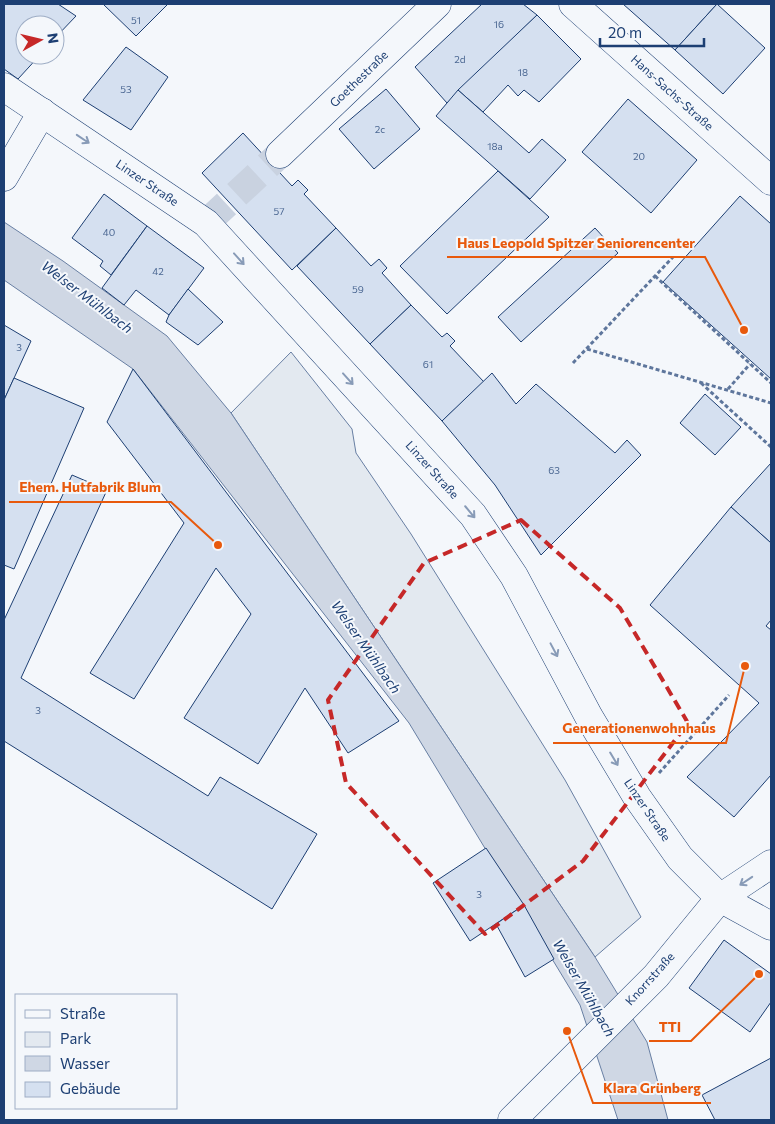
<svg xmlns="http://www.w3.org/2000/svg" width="775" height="1124" viewBox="0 0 775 1124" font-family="Commissioner,sans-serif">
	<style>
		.green { fill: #e3e9f0; stroke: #687fa3 }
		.water { fill: #cfd7e4; stroke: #687fa3 }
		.building { fill: #d5e0f0; stroke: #1d3f73 }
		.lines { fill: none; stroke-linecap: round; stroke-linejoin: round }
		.minor-tunnel { stroke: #c9d2e0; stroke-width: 28; stroke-dasharray: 28 14; stroke-linecap: butt }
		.minor-casing { stroke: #1d3f73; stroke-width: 29 }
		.major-casing { stroke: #1d3f73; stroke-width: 29 }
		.path { stroke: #5e769c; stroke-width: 3; stroke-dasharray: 4 2.5; stroke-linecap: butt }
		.minor { stroke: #f4f7fb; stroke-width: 28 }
		.major { stroke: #f4f7fb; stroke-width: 28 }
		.oneway { stroke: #889bb7 }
		.marked { fill: none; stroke: #c62828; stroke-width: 4; stroke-dasharray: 10 6; stroke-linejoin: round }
		.labels { text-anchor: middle; stroke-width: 4; stroke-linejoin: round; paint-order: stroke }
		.number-label { font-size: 10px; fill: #4b6792 }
		.street-label { font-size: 12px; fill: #1d3f73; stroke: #f4f7fb }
		.water-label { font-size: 14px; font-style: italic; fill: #1d3f73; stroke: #f4f7fb }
		.leader { fill: none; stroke: #e8590c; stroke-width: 2 }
		.callout-dot { fill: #e8590c; stroke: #f4f7fb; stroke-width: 2 }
		.callout-label { font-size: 14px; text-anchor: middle; font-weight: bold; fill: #e8590c; stroke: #f4f7fb; stroke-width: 4; stroke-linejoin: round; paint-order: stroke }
	</style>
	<rect width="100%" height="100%" fill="#f4f7fb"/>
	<polygon class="green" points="291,352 352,429 356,453 411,534 565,780 641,917 595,957 231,413"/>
	<polygon class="water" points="4,222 63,261 167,336 231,413 595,957 647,1042 668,1120 618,1120 580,1005 409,723 133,369 4,280"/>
	<g class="building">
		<polygon points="4,4 58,4 76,16 55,38 55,25 25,25 25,55 40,55 18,79 4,69"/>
		<polygon points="103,4 168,4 136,36"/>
		<polygon points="482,4 523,4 537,15 447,103 415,67"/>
		<polygon points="623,4 717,4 675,50"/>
		<polygon points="717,4 765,48 723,94 675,50"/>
		<polygon points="537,15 581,59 539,102 524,90 518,96 508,85 483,112 458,90"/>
		<polygon points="126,47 168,77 131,130 83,100"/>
		<polygon points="386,89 420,129 374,169 339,129"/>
		<polygon points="458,90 529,153 542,139 566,160 530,199 436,116"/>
		<polygon points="628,99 697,160 651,213 582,152"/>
		<polygon points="243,133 292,186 298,180 308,190 304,194 336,228 292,270 202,173"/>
		<polygon points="498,171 549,217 447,314 400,266"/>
		<polygon points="104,194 147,226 111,275 100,266 103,261 72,238"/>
		<polygon points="740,196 771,224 771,379 663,282"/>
		<polygon points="147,226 204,268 169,315 136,290 124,305 102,288"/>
		<polygon points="336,228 371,266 379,259 387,268 382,273 411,305 370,344 297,266"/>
		<polygon points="595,228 618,253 521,342 498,317"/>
		<polygon points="188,289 223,322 198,345 166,322 169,315"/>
		<polygon points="411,305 442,337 447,333 455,341 450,346 484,382 442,421 370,344"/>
		<polygon points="4,325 31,341 4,400"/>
		<polygon points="133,369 399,721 348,753 305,688 258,764 184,718 251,614 216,568 134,699 90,673 184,523 107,422"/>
		<polygon points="492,373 516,404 536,384 615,453 627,440 641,455 541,555 495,485 442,421"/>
		<polygon points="14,378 84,408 14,569 4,565 4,400"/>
		<polygon points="705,394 741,427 715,455 680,423"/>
		<polygon points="771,463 771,543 731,507"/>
		<polygon points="72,475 107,490 21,678 208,796 220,777 317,834 272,909 4,741 4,620"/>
		<polygon points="731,507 771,543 771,620 766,626 771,630 771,775 734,817 687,777 759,703 650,605"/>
		<polygon points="486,848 524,905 470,941 433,883"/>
		<polygon points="524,905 554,959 525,977 496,924"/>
		<polygon points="724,940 771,974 771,1002 750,1032 689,988"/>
		<polygon points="771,1058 771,1120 715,1120 702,1095"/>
	</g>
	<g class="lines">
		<polyline class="minor-tunnel" points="206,223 280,154"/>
		<defs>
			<g id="minor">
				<polyline points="4,87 206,223 473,515 514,576 589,717 637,797 680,858 720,898 771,926"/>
				<polyline points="280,154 437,4"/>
				<polyline points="4,177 42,112"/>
				<polyline points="512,1120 656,976 720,898 771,864"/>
			</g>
			<polyline id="major" points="573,4 771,181"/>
		</defs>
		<use href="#minor" class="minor-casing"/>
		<use href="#major" class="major-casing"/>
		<g class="path">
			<polyline points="655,276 771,383"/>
			<polyline points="587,349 771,403"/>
			<polyline points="573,363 673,257"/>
			<polyline points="701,383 771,447"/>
			<polyline points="728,389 750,364"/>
			<polyline points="659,773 729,695"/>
		</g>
		<use href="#minor" class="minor"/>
		<use href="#major" class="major"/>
	</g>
	<defs><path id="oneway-shaft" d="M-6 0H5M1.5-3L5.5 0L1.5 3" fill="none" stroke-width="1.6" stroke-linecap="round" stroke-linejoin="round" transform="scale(1.25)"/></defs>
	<g class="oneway">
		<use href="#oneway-shaft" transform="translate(83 139) rotate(34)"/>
		<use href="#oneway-shaft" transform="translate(239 259) rotate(48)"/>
		<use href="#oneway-shaft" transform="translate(348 379) rotate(48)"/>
		<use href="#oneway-shaft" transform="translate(470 512) rotate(50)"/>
		<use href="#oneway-shaft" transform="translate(554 650) rotate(62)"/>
		<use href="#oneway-shaft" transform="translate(614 759) rotate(59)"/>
		<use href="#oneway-shaft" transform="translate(746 881) rotate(146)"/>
	</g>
	<path class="marked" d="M521,520L620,608L688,723L583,861L485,934L346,783L328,700L424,563Z"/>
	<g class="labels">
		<g class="number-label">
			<text x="136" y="24">51</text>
			<text x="499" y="28">16</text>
			<text x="460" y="63">2d</text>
			<text x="523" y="76">18</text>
			<text x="126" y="93">53</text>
			<text x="380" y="133">2c</text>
			<text x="495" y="150">18a</text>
			<text x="639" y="160">20</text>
			<text x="279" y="215">57</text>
			<text x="109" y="236">40</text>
			<text x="158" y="275">42</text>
			<text x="358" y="293">59</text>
			<text x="19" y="351">3</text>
			<text x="428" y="368">61</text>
			<text x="554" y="474">63</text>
			<text x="38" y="714">3</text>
			<text x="479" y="898">3</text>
		</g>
		<g class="street-label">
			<text transform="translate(359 79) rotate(-44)" y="4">Goethestraße</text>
			<text transform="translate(672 93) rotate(42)" y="4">Hans-Sachs-Straße</text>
			<text transform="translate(147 183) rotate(34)" y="4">Linzer Straße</text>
			<text transform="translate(432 470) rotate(48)" y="4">Linzer Straße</text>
			<text transform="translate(647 810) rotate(56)" y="4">Linzer Straße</text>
			<text transform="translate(650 979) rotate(-48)" y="4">Knorrstraße</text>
		</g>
		<g class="water-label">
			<text transform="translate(87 297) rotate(37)" y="5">Welser Mühlbach</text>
			<text transform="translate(366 647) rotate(55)" y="5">Welser Mühlbach</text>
			<text transform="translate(584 988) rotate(60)" y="5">Welser Mühlbach</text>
		</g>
	</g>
	<path class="leader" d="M744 330L705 257H447M218 545L171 502H9M745 666L726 743H553M759 974L691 1041H649M567 1031L593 1103H711"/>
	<g class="callout-dot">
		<circle cx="744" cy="330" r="5"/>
		<circle cx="218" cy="545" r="5"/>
		<circle cx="745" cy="666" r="5"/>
		<circle cx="759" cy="974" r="5"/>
		<circle cx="567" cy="1031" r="5"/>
	</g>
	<g class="callout-label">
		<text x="576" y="248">Haus Leopold Spitzer Seniorencenter</text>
		<text x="90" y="492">Ehem. Hutfabrik Blum</text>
		<text x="639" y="733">Generationenwohnhaus</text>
		<text x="670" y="1032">TTI</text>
		<text x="652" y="1093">Klara Grünberg</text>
	</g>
	<rect width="775" height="1124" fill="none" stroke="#1d3f73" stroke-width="10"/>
	<rect x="15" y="994" width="162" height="115" fill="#f4f7fb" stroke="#9eadc5"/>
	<rect x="25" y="1010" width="25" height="8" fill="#f4f7fb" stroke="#9eadc5"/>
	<text x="60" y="1019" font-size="15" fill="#1d3f73">Straße</text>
	<rect x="25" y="1032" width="25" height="15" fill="#e3e9f0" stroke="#9eadc5"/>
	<text x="60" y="1044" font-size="15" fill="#1d3f73">Park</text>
	<rect x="25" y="1056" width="25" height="15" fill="#cfd7e4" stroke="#9eadc5"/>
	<text x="60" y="1069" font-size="15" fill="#1d3f73">Wasser</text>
	<rect x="25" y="1082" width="25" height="15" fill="#d5e0f0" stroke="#9eadc5"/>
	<text x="60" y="1094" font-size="15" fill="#1d3f73">Gebäude</text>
	<g transform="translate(40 40) rotate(82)"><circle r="24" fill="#f4f7fb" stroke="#9eadc5"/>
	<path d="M0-4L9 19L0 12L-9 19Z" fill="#c62828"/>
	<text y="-8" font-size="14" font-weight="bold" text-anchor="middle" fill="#1d3f73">N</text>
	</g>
	<path d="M600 38v8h104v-8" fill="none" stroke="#1d3f73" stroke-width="2.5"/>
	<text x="608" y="38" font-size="15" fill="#1d3f73" stroke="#f4f7fb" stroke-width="4" paint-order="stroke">20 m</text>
</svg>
